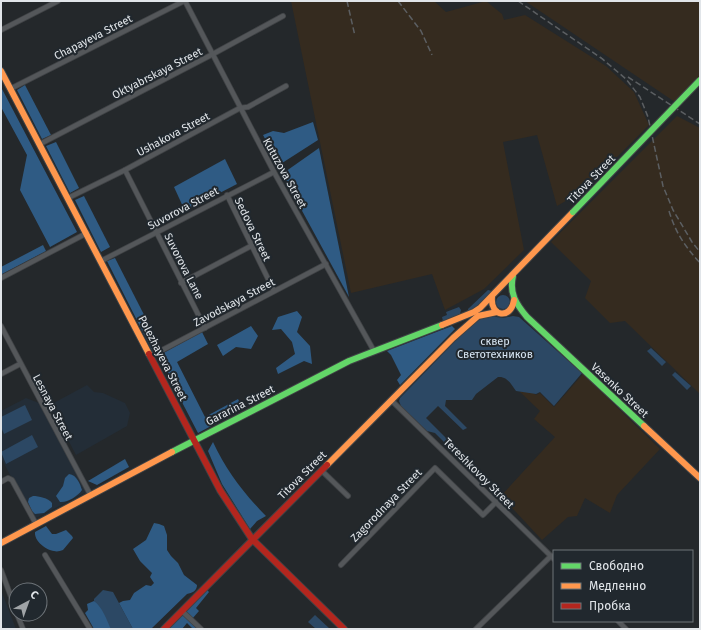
<svg xmlns="http://www.w3.org/2000/svg" width="701" height="630" viewBox="0 0 701 630" font-family="'Fira Sans',sans-serif">
	<style>
		.built { fill: #232d37 }
		.industrial { fill: #352b1f }
		.green { fill: #2c4864 }
		.forest { fill: #2f5b84 }
		.lines { fill: none; stroke-linecap: round; stroke-linejoin: round }
		.street-casing { stroke: #404346; stroke-width: 6 }
		.fast-casing { stroke: #404346; stroke-width: 8 }
		.slow-casing { stroke: #404346; stroke-width: 8 }
		.jam-casing { stroke: #404346; stroke-width: 8 }
		.street { stroke: #54575a; stroke-width: 4.5 }
		.fast { stroke: #63d668; stroke-width: 6 }
		.slow { stroke: #ff974d; stroke-width: 6 }
		.jam { stroke: #b3261e; stroke-width: 6 }
		.rail { stroke: #5c5f62; stroke-width: 1.5; stroke-dasharray: 6 3; stroke-linecap: butt }
		.fast-bridge-casing { stroke: #404346; stroke-width: 8; stroke-linecap: butt }
		.fast-bridge { stroke: #63d668; stroke-width: 6 }
		.labels { text-anchor: middle; stroke-width: 4; stroke-linejoin: round; paint-order: stroke }
		.street-label { font-size: 11px; fill: #e1e5e9; stroke: #21282e }
		.park-label { font-size: 11px; fill: #d8e6f4; stroke: #21282e }
	</style>
	<rect width="100%" height="100%" fill="#24282b"/>
	<g class="built">
		<polygon points="87,385 94,392 103,393 125,403 130,413 127,426 76,455 50,405"/>
		<polygon points="26,398 39,403 86,492 34,519 1,458 1,411"/>
		<polygon points="1,590 16,629 1,629"/>
	</g>
	<g class="industrial">
		<polygon points="291,1 434,1 446,12 486,1 502,14 504,20 525,15 606,66 634,92 649,125 583,191 557,206 537,135 503,142 524,250 484,289 445,310 432,274 351,293"/>
		<polygon points="525,1 700,1 700,77 675,102"/>
		<polygon points="677,116 700,128 700,394 625,321 610,323 585,298 591,281 551,242"/>
		<polygon points="583,374 660,449 617,495 610,513 585,498 577,516 568,517 542,540 501,496 555,437 534,419 540,411 520,392 525,387 536,395 540,393 554,407"/>
	</g>
	<g class="green">
		<polygon points="488,290 492,291 475,308 468,312 468,309"/>
		<circle cx="503" cy="302" r="7"/>
		<polygon points="459,307 461,310 460,314 443,321 442,317 447,315 446,312"/>
		<path d="M490,316L503,318L513,316L519,317L582,373L554,406L540,392L536,394L516,391C511,384 507,376 498,377L476,394L472,400H446L445,406L467,428L463,430L438,406L426,418L455,447L454,449L452,450L435,433L427,431L401,406L399,401L400,398L470,326L482,318Z"/>
		<polygon points="651,348 666,362 662,366 647,351"/>
		<polygon points="675,372 691,386 687,390 672,375"/>
		<polygon points="25,405 32,420 4,434 1,427 1,417"/>
		<polygon points="32,435 38,447 6,464 1,452"/>
		<polygon points="103,590 113,592 133,629 111,629 94,601 94,599"/>
		<polygon points="315,615 330,629 316,629 308,622"/>
	</g>
	<g class="forest">
		<polygon points="25,85 51,135 42,139 17,90"/>
		<polygon points="2,89 77,232 50,247 20,190 27,155 1,107"/>
		<polygon points="313,122 318,140 279,165 263,135 273,131 284,133"/>
		<polygon points="56,142 79,188 70,193 46,146"/>
		<polygon points="319,148 349,297 282,174"/>
		<polygon points="225,159 237,184 185,211 174,187"/>
		<polygon points="84,196 110,247 101,252 75,200"/>
		<polygon points="43,245 46,251 2,274 1,267"/>
		<polygon points="115,258 161,348 153,352 107,261"/>
		<polygon points="297,311 302,317 297,332 310,346 312,364 304,361 278,374 276,368 295,354 292,342 281,329 272,330 278,317"/>
		<polygon points="251,326 258,336 251,349 236,347 223,356 217,345"/>
		<polygon points="452,326 455,329 454,330 400,385 397,380 401,375 391,355 387,351"/>
		<polygon points="202,332 208,344 177,362 205,417 238,399 243,409 198,433 158,356"/>
		<path d="M213,442C226,470 244,494 266,516L257,521L250,529L222,484L208,451Z"/>
		<polygon points="125,459 129,467 97,485 88,481"/>
		<path d="M69,474C77,475 80,484 82,490C78,496 67,503 60,502L56,496L63,486L65,478Z"/>
		<path d="M33,496C39,496 48,498 52,503V507L44,513L35,514L32,511L28,502L29,498Z"/>
		<path d="M154,523L159,524L164,526L167,535V550L171,556L178,563L184,575L197,585C197,591 192,593 187,594L151,629H133L119,603L123,601L130,600L134,593L146,585L151,586L154,583L150,577L152,573L140,561L133,549L146,540Z"/>
		<path d="M46,526L52,534H56L66,530L72,536L73,538L63,550C60,551 57,552 54,551C46,550 34,541 35,532Z"/>
		<polygon points="207,590 209,592 196,608 199,611 192,619 203,629 193,629 187,623 182,629 169,629"/>
		<path d="M94,601C103,608 106,619 111,629H94L85,613L88,610L87,604Z"/>
	</g>
	<g class="lines">
		<defs>
			<g id="street">
				<polyline points="185,1 274,172 374,351"/>
				<polyline points="1,30 58,1"/>
				<polyline points="10,89 184,1"/>
				<polyline points="40,144 213,54 283,16"/>
				<polyline points="125,170 205,328"/>
				<polyline points="227,195 274,291"/>
				<polyline points="68,198 125,170 240,108 248,107 286,86"/>
				<polyline points="101,261 274,172"/>
				<polyline points="1,278 87,233"/>
				<polyline points="181,283 251,246"/>
				<polyline points="1,326 91,496"/>
				<polyline points="151,356 326,264"/>
				<polyline points="1,374 20,364"/>
				<polyline points="391,400 554,559"/>
				<polyline points="321,470 348,496"/>
				<polyline points="1,482 8,478 12,480 36,524"/>
				<polyline points="45,555 90,629"/>
				<polyline points="341,565 435,468 483,515 496,502"/>
				<polyline points="1,570 16,610"/>
				<polyline points="182,611 201,629"/>
				<polyline points="17,614 23,629"/>
				<polyline points="618,621 626,629"/>
				<polyline points="476,629 551,556"/>
			</g>
			<g id="fast">
				<path d="M513,276C509,293 516,304 527,317L644,426"/>
				<polyline points="172,452 349,361 442,325"/>
			</g>
			<g id="slow">
				<polyline points="1,71 149,354"/>
				<path d="M492,297C490,317 511,320 514,300"/>
				<polyline points="442,325 474,312 480,308 573,212"/>
				<polyline points="644,426 700,478"/>
				<polyline points="327,465 453,338 478,316 497,312"/>
				<polyline points="1,543 172,452"/>
			</g>
			<g id="jam">
				<polyline points="149,354 220,490 252,539 344,629"/>
				<polyline points="164,629 327,465"/>
			</g>
		</defs>
		<use href="#street" class="street-casing"/>
		<use href="#fast" class="fast-casing"/>
		<use href="#slow" class="slow-casing"/>
		<use href="#jam" class="jam-casing"/>
		<use href="#street" class="street"/>
		<use href="#fast" class="fast"/>
		<use href="#slow" class="slow"/>
		<use href="#jam" class="jam"/>
		<g class="rail">
			<polyline points="347,1 355,36"/>
			<polyline points="398,1 421,31 432,55"/>
			<polyline points="518,1 604,60"/>
			<polyline points="600,57 626,79 640,97 648,117 663,186 673,210 692,242 700,252"/>
			<polyline points="628,77 700,124"/>
			<path d="M669,211C676,234 685,246 700,263"/>
		</g>
		<defs>
			<polyline id="fast-bridge" points="573,212 700,80"/>
		</defs>
		<use href="#fast-bridge" class="fast-bridge-casing"/>
		<use href="#fast-bridge" class="fast-bridge"/>
	</g>
	<g class="labels">
		<g class="street-label">
			<text transform="translate(93 37) rotate(-27)" y="4">Chapayeva Street</text>
			<text transform="translate(157 73) rotate(-27)" y="4">Oktyabrskaya Street</text>
			<text transform="translate(173 134) rotate(-28)" y="4">Ushakova Street</text>
			<text transform="translate(285 173) rotate(61)" y="4">Kutuzova Street</text>
			<text transform="translate(591 179) rotate(-46)" y="4">Titova Street</text>
			<text transform="translate(183 208) rotate(-28)" y="4">Suvorova Street</text>
			<text transform="translate(253 229) rotate(64)" y="4">Sedova Street</text>
			<text transform="translate(184 266) rotate(63)" y="4">Suvorova Lane</text>
			<text transform="translate(234 302) rotate(-28)" y="4">Zavodskaya Street</text>
			<text transform="translate(163 358) rotate(63)" y="4">Polezhayeva Street</text>
			<text transform="translate(620 390) rotate(43)" y="4">Vasenko Street</text>
			<text transform="translate(240 405) rotate(-27)" y="4">Gararina Street</text>
			<text transform="translate(53 407) rotate(62)" y="4">Lesnaya Street</text>
			<text transform="translate(479 473) rotate(45)" y="4">Tereshkovoy Street</text>
			<text transform="translate(302 475) rotate(-45)" y="4">Titova Street</text>
			<text transform="translate(386 505) rotate(-46)" y="4">Zagorodnaya Street</text>
		</g>
		<g class="park-label">
			<text x="495" y="345">сквер<tspan x="495" dy="13">Светотехников</tspan></text>
		</g>
	</g>
	<rect width="701" height="630" fill="none" stroke="#e1e5e9" stroke-width="4"/>
	<rect x="553" y="550" width="140" height="72" fill="#21282e" stroke="#6e7479"/>
	<rect x="561" y="563" width="20" height="6" fill="#63d668" stroke="#6e7479"/>
	<text x="589" y="570" font-size="12" fill="#e1e5e9">Свободно</text>
	<rect x="561" y="583" width="20" height="6" fill="#ff974d" stroke="#6e7479"/>
	<text x="589" y="590" font-size="12" fill="#e1e5e9">Медленно</text>
	<rect x="561" y="603" width="20" height="6" fill="#b3261e" stroke="#6e7479"/>
	<text x="589" y="610" font-size="12" fill="#e1e5e9">Пробка</text>
	<g transform="translate(28 602) rotate(41)"><circle r="19" fill="#21282e" stroke="#6e7479"/>
	<path d="M0-3L7 15L0 10L-7 15Z" fill="#9fa3a6"/>
	<text y="-6" font-size="11" font-weight="bold" text-anchor="middle" fill="#e1e5e9">С</text>
	</g>
</svg>
